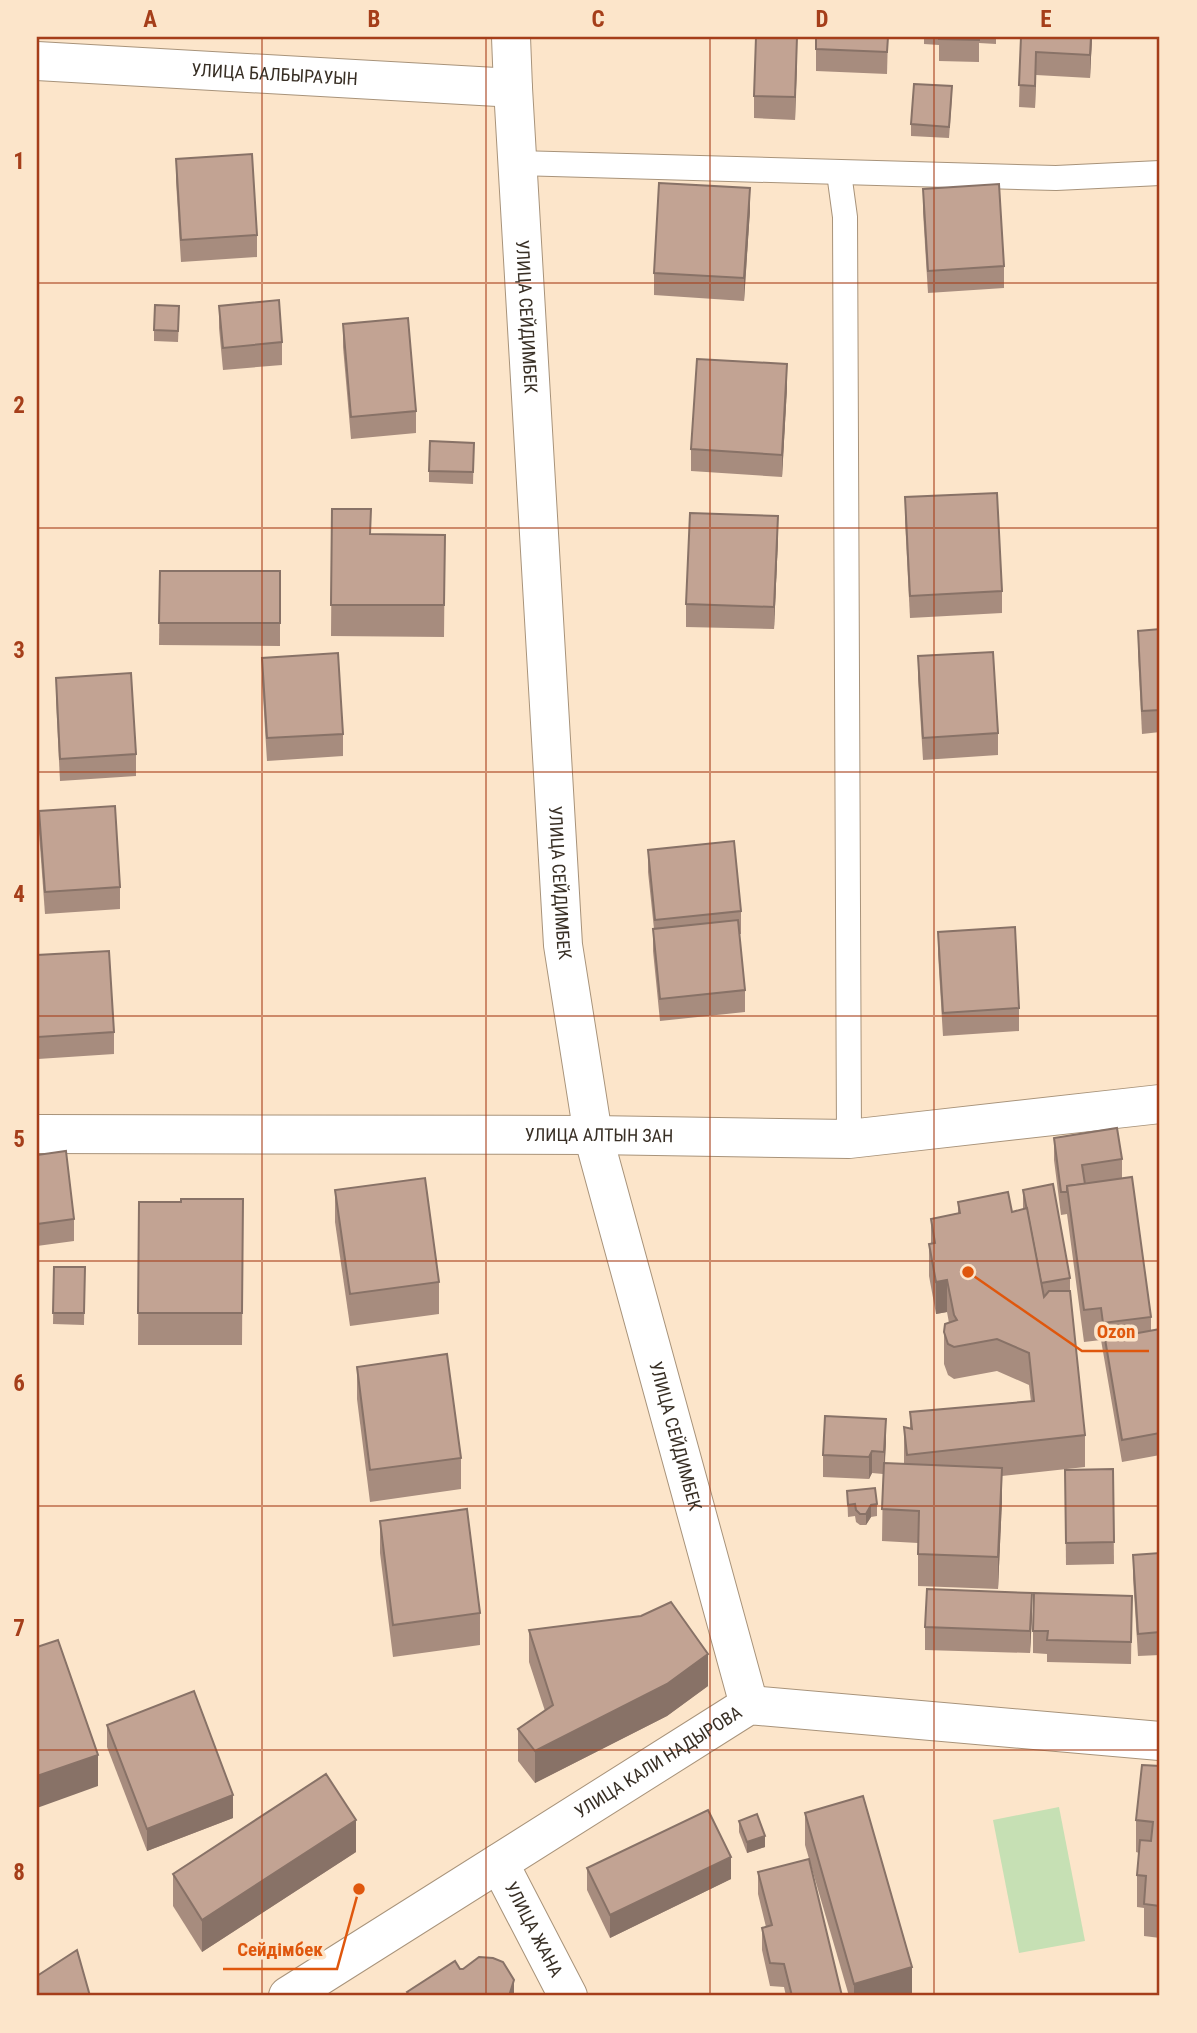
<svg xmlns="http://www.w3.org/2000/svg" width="1197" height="2033" viewBox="0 0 1197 2033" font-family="'Roboto Condensed',sans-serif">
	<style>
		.garden { fill: #c6e0b4 }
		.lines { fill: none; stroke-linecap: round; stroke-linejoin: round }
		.lane-casing { stroke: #a8937a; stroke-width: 26 }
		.street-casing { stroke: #a8937a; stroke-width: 40 }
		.secondary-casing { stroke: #a8937a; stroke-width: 40 }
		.lane { stroke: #fff; stroke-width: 24 }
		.street { stroke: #fff; stroke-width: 38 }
		.secondary { stroke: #fff; stroke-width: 38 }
		.wall { fill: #a78c7e }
		.shaded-wall { fill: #887267 }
		.building { fill: #c2a393; stroke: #887267; stroke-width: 2 }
		.grid { fill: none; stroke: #a53e1a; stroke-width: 2; stroke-opacity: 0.55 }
		.labels { text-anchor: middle; stroke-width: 7; stroke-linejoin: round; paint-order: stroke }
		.street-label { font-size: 18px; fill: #382f25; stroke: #fce5ca }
		.leader { fill: none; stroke: #df570d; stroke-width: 2.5 }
		.callout-dot { fill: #df570d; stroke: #fce5ca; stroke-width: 2.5 }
		.callout-label { font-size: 19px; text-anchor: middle; font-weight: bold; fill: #df570d; stroke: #fce5ca; stroke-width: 7; stroke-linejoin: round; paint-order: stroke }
		.neatline { fill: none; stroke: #a53e1a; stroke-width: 2.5 }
		.grid-label { font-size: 23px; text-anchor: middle; font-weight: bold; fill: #a53e1a }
	</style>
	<rect width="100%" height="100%" fill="#fce5ca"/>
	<polygon class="garden" points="1059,1807 1085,1941 1019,1953 993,1820"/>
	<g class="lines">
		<defs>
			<g id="lane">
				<polyline points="517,163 1056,178 1160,173"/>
				<polyline points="839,173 845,217 849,1139"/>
			</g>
			<g id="street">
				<path id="s1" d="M511,37L513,88L563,945L593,1135L749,1705"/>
				<path id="s2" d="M37,61L513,88"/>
				<path id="s3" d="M37,1134L593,1135L849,1139L1160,1104"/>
				<path id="s4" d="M499,1863L568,1996"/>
			</g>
			<g id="secondary">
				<path id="s5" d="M288,1996L749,1705L1160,1741"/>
			</g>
		</defs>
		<use href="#lane" class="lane-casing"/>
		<use href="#street" class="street-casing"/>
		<use href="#secondary" class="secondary-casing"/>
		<use href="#lane" class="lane"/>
		<use href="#street" class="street"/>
		<use href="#secondary" class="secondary"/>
	</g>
	<g class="wall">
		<polygon points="816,37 888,37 887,74 816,71"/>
		<polygon points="924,37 996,37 996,44 979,43 979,62 939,61 939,45 924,44"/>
		<polygon points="1021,37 1092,37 1090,78 1036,75 1035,108 1019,107"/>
		<polygon points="797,58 795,120 754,118 754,96"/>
		<polygon points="952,97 949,138 911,136 911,124"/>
		<polygon points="176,159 257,235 257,257 181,262 176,181"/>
		<polygon points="923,189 1004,266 1004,288 928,293 923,212"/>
		<polygon points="750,210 744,301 654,295 654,273"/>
		<polygon points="219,306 282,342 282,365 223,370 219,328"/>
		<polygon points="179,318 178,342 154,341 154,330"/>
		<polygon points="343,324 416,411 416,433 351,439 343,347"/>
		<polygon points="787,387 782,477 691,471 691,449"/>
		<polygon points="474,443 473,484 429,482 429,471"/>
		<polygon points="905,497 1002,591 1002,613 910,618 905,519"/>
		<polygon points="332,509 371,534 445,535 444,637 331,636"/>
		<polygon points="778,538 774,629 686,627 686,604"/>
		<polygon points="160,571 280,571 280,646 159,645"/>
		<polygon points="1160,629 1160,732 1142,734 1138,653 1138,631"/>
		<polygon points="918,656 998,733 998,755 923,760 918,679"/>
		<polygon points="262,658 343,734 343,756 267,761 262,680"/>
		<polygon points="56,678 136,754 136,776 60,781 56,700"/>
		<polygon points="39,811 120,887 120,909 45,914 39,833"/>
		<polygon points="648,850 741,911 741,934 739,934 745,990 745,1012 660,1021 653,951 653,929 654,929 648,872"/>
		<polygon points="938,932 1019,1008 1019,1031 943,1036 938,954"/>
		<polygon points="37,955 114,1032 114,1054 38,1059 37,1035"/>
		<polygon points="1054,1138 1122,1159 1122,1178 1151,1317 1151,1331 1160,1329 1160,1455 1122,1462 1101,1340 1084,1342 1067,1214 1061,1215 1054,1160"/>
		<polygon points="37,1155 74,1219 74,1241 37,1246"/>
		<polygon points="335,1190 439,1282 439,1314 350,1326 335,1222"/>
		<polygon points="1023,1190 1070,1278 1070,1299 1085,1435 1085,1467 1002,1476 1002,1500 998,1589 918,1586 918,1543 882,1541 883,1474 872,1473 869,1479 823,1477 823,1455 886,1441 885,1463 904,1464 904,1427 910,1428 910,1412 1031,1402 1029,1385 997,1371 954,1379 948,1375 944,1364 944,1332 949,1323 947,1312 936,1314 929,1276 929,1244 931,1243 931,1219 958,1213 958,1202 1012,1212 1023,1209"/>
		<polygon points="243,1199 242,1345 138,1345 139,1202 181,1202"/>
		<polygon points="54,1267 85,1267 84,1325 53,1324"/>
		<polygon points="357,1367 461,1458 461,1489 370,1502 357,1399"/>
		<polygon points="1113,1469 1114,1564 1066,1565 1065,1470"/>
		<polygon points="847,1491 877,1504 877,1516 871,1517 866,1525 860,1525 856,1522 855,1516 848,1517"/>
		<polygon points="380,1521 480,1613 480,1645 393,1657 380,1553"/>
		<polygon points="1160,1553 1160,1655 1138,1656 1133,1578 1133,1555"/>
		<polygon points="1132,1596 1131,1664 1047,1662 1047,1654 1033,1653 1033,1631"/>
		<polygon points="1032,1616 1030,1653 925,1650 925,1627"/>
		<polygon points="529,1630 708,1686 667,1716 535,1783 518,1761 518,1729 545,1711 529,1662"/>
		<polygon points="107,1725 233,1818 147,1851 107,1747"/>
		<polygon points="1160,1766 1160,1938 1144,1936 1144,1908 1137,1907 1137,1875 1139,1853 1136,1852 1136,1820"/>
		<polygon points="805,1813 912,1996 849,1996 805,1845"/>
		<polygon points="739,1821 765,1847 747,1853 739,1832"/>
		<polygon points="356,1852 202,1952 173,1906 173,1874"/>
		<polygon points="587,1868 731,1879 610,1938 587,1890"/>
		<polygon points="758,1872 842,1996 786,1996 784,1987 770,1986 762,1950 762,1928 766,1927 758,1894"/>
	</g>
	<g class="shaded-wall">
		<polygon points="797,37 797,58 795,120 795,97"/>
		<polygon points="1091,37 1092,37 1090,78 1090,55"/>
		<polygon points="1036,52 1036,75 1035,108 1035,86"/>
		<polygon points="750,188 750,210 744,301 744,278"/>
		<polygon points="787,364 787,387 782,477 782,455"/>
		<polygon points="778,516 778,538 774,629 774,607"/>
		<polygon points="947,1280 947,1312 936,1314 936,1282"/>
		<polygon points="886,1419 886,1441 884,1474 884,1452"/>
		<polygon points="872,1451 872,1473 869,1479 869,1457"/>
		<polygon points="1002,1468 1002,1500 998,1589 998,1557"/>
		<polygon points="871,1505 871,1517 866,1525 866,1514"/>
		<polygon points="1032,1593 1032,1616 1030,1653 1030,1631"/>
		<polygon points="708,1654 708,1686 667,1716 535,1783 535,1751"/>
		<polygon points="98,1755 98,1786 37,1808 37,1776"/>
		<polygon points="233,1795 233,1818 147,1851 147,1829"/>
		<polygon points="356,1820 356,1852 202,1952 202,1920"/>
		<polygon points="765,1836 765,1847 747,1853 747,1842"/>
		<polygon points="731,1857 731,1879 610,1938 610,1915"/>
		<polygon points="912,1967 912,1996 854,1996 854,1984"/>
		<polygon points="514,1980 514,1996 509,1996"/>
	</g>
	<g class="building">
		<polygon points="756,37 797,37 795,97 754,96"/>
		<polygon points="816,37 888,37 887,52 816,49"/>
		<polygon points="939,37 979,37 979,40 939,39"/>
		<polygon points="1021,37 1091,37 1090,55 1036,52 1035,86 1019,85"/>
		<polygon points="914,84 952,86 949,127 911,124"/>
		<polygon points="252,154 257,235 181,240 176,159"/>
		<polygon points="659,183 750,188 744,278 654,273"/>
		<polygon points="999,184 1004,266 928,271 923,189"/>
		<polygon points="279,300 282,342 223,348 219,306"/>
		<polygon points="155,305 179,306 178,331 154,330"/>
		<polygon points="408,318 416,411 351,417 343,324"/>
		<polygon points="697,359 787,364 782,455 691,449"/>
		<polygon points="430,441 474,443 473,472 429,471"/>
		<polygon points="997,493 1002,591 910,596 905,497"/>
		<polygon points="332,509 371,509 370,534 445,535 444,605 331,605"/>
		<polygon points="690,513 778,516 774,607 686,604"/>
		<polygon points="160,571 280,571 280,623 159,623"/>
		<polygon points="1160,629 1160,710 1142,711 1138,631"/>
		<polygon points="993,652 998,733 923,738 918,656"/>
		<polygon points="338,653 343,734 267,738 262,658"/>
		<polygon points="131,673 136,754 60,759 56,678"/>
		<polygon points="115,806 120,887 45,892 39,811"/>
		<polygon points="734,841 741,911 655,920 648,850"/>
		<polygon points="738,920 745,990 660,999 653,929"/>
		<polygon points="1015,927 1019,1008 943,1013 938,932"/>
		<polygon points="109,951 114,1032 38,1037 37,1013 37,955"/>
		<polygon points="1117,1128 1122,1159 1082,1165 1085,1184 1067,1186 1067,1192 1061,1192 1054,1138"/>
		<polygon points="66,1151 74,1219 37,1224 37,1155"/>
		<polygon points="1132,1177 1151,1317 1103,1323 1101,1308 1084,1310 1067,1186"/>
		<polygon points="425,1178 439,1282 350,1294 335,1190"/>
		<polygon points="1053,1184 1070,1278 1041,1283 1023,1190"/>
		<polygon points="1008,1192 1012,1212 1027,1208 1044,1297 1049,1291 1070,1291 1085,1435 907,1455 904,1427 912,1429 910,1412 1034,1401 1029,1353 997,1339 954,1347 948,1344 944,1332 945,1324 957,1320 954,1315 947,1280 936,1282 929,1244 935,1243 931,1219 960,1213 958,1202"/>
		<polygon points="181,1199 243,1199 242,1313 138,1313 139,1202 181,1202"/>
		<polygon points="54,1267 85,1267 84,1313 53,1313"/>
		<polygon points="1160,1329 1160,1433 1122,1440 1105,1339"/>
		<polygon points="447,1354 461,1458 370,1470 357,1367"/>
		<polygon points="825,1416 886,1419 884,1452 872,1451 869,1457 823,1455"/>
		<polygon points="884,1463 1002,1468 998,1557 918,1554 919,1511 882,1509"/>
		<polygon points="1113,1469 1114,1542 1066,1543 1065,1470"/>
		<polygon points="875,1488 877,1504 871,1505 866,1514 860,1514 856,1510 855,1504 848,1505 847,1491"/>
		<polygon points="467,1509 480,1613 393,1625 380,1521"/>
		<polygon points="1160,1553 1160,1632 1138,1634 1133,1555"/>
		<polygon points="927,1589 1032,1593 1030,1631 925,1627"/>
		<polygon points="1034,1593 1132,1596 1131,1642 1047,1640 1048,1631 1033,1631"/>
		<polygon points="671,1602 708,1654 667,1684 535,1751 518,1729 553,1705 529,1630 641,1616"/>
		<polygon points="58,1640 98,1755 37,1776 37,1647"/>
		<polygon points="194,1691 233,1795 147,1829 107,1725"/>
		<polygon points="1142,1765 1160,1766 1160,1906 1144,1904 1146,1876 1137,1875 1140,1840 1151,1841 1153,1822 1136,1820"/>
		<polygon points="326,1774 356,1820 202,1920 173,1874"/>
		<polygon points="863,1796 912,1967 854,1984 805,1813"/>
		<polygon points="708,1810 731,1857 610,1915 587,1868"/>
		<polygon points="757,1814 765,1836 747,1842 739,1821"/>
		<polygon points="809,1859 842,1996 792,1996 784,1964 770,1963 762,1928 772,1925 758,1872"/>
		<polygon points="77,1950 90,1996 37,1996 37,1976"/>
		<polygon points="479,1957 493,1958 503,1962 514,1980 509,1996 410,1996 407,1992 455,1961 460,1969 463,1969"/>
	</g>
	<path class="grid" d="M262,37V1996M486,37V1996M710,37V1996M934,37V1996M37,283H1160M37,528H1160M37,772H1160M37,1016H1160M37,1261H1160M37,1506H1160M37,1750H1160"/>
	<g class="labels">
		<g class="street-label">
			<text dy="6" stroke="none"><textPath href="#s2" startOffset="238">УЛИЦА БАЛБЫРАУЫН</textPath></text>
			<text dy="6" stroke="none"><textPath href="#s1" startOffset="280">УЛИЦА СЕЙДИМБЕК</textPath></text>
			<text dy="6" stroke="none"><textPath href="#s1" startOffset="847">УЛИЦА СЕЙДИМБЕК</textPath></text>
			<text dy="6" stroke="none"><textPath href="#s3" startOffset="562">УЛИЦА АЛТЫН ЗАН</textPath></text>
			<text dy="6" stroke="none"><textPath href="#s1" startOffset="1414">УЛИЦА СЕЙДИМБЕК</textPath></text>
			<text dy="6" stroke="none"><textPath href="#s5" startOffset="438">УЛИЦА КАЛИ НАДЫРОВА</textPath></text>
			<text dy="6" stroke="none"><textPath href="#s4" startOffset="75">УЛИЦА ЖАНА</textPath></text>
		</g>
	</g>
	<path class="leader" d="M968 1272L1082 1351H1149M359 1889L337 1969H223"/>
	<g class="callout-dot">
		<circle cx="968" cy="1272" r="7"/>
		<circle cx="359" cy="1889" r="7"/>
	</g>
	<g class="callout-label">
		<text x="1116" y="1338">Ozon</text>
		<text x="280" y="1956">Сейдімбек</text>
	</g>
	<rect width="1197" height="2033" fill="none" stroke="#fce5ca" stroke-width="77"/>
	<rect x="38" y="38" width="1120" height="1956" class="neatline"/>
	<g class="grid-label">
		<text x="150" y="27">A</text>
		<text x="374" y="27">B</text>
		<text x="598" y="27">C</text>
		<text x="822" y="27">D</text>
		<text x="1046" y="27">E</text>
		<text x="19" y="169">1</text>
		<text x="19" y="413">2</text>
		<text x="19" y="658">3</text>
		<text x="19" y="902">4</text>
		<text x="19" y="1147">5</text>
		<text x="19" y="1391">6</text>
		<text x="19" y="1636">7</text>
		<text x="19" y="1880">8</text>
	</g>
</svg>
